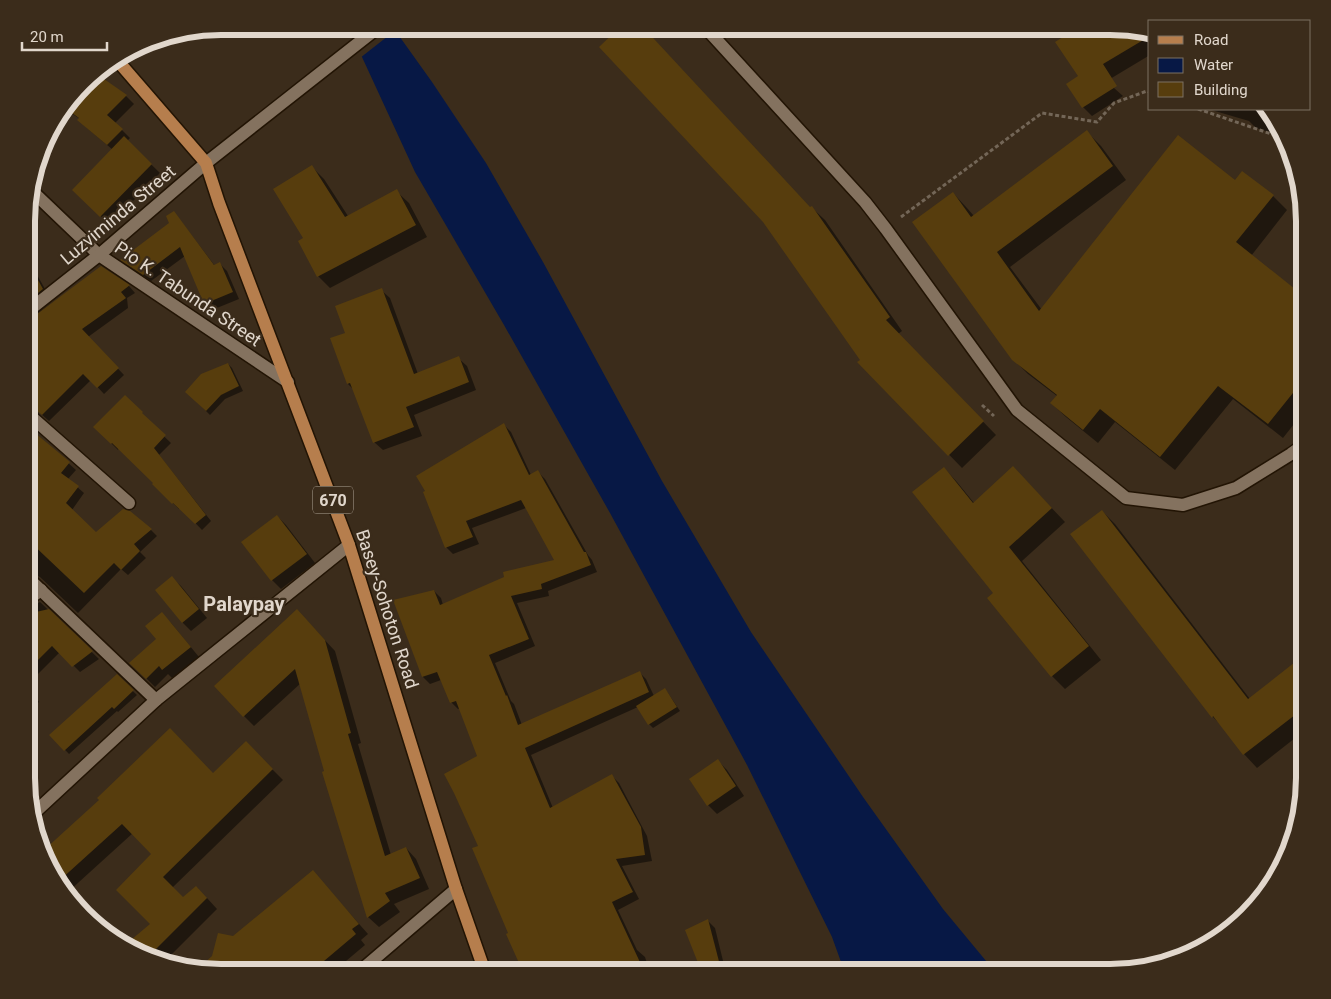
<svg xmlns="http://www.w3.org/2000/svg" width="1331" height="999" viewBox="0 0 1331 999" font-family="Roboto,sans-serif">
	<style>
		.water { fill: #071845 }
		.pier { fill: #3b2c1b }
		.shadow { fill: #0007 }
		.building { fill: #573d0d }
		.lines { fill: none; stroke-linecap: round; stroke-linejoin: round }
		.service-casing { stroke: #221404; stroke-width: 15 }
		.minor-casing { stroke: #221404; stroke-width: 15 }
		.tertiary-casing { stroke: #221404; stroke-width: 15 }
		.primary-casing { stroke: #221404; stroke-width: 15 }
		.path { stroke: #736657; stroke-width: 3; stroke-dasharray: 4 2.5; stroke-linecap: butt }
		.service { stroke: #84725f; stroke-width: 12 }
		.minor { stroke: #84725f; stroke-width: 12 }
		.tertiary { stroke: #84725f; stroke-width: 12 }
		.primary { stroke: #b67e4d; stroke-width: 12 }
		.labels { text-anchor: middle; stroke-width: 4.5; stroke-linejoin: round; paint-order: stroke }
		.shield { fill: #3b2c1b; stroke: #afa497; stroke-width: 1 }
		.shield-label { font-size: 16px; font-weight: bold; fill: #e1d7cc }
		.street-label { font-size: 18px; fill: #e1d7cc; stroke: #3b2c1b }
		.quarter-label { font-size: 20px; font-weight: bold; fill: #e1d7cc; stroke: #3b2c1b }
		.rim { fill: none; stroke: #e1d7cc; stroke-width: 6 }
	</style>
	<rect width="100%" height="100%" fill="#3b2c1b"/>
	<g class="water">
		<polygon points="336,26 392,26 432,82 486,163 543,262 662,481 751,632 863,797 943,909 996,973 845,973 832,937 747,765 610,513 504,325 415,172 362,57 352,42"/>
		<polygon points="1262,898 1257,906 1196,953 1175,958 1209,935"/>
	</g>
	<polygon class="pier" points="359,26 395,26 397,29 360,58 344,38"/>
	<g class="shadow">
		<polygon points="1081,27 1123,27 1150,33 1150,55 1110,79 1114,88 1123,96 1092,116 1083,107 1067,84 1086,72 1057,43"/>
		<polygon points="98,71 107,82 126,96 134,104 115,123 130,138 127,141 160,173 110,225 74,190 113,150 87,128 80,119 65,109 93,74"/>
		<polygon points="1208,109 1265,109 1285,137 1256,128 1249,121"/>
		<polygon points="1087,132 1101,146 1126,180 1010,267 1042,310 1235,182 1273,196 1287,210 1251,256 1305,300 1305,410 1283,438 1233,399 1175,470 1115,422 1098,443 1066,417 1051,403 1057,396 1028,374 1013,359 953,193 967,208 974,216"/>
		<polygon points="312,167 324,179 348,216 396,191 409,203 427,237 330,288 318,276"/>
		<polygon points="811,207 825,220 902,331 898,334 996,435 962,468 859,362 861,360 810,208"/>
		<polygon points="180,220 215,266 220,264 227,271 239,299 212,310 205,303 185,256 151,281 129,266 122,260 171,223"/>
		<polygon points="28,262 32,266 49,296 28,314"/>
		<polygon points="101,268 129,286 135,293 127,298 128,308 88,337 124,375 104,394 91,380 49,421 40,413 36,411 27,414 28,320"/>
		<polygon points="381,290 390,298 418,374 458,358 467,366 476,390 414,415 422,436 383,450 374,442 354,390 348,384"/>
		<polygon points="228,364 232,368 243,391 225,399 210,415 187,392"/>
		<polygon points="147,420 171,443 159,455 211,521 202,530 181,508 179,509 160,490 155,483 119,448 118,450 95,427"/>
		<polygon points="504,425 511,432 531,475 538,472 545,479 588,555 592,560 597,572 548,591 549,596 517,603 535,646 495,663 511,701 514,704 522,725 639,672 646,679 654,696 664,689 668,693 680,711 653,728 649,724 638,707 531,755 553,808 612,776 619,783 647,836 652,861 622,866 639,899 618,910 637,950 645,957 650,973 512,972 509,966 519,961 480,846 478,756 460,708 458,709 451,702 441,680 430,684 423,677 394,601 434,591 441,598 443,605 556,560 526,508 472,528 479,544 453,554 446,547"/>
		<polygon points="27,426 38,436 76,470 68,479 84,493 72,510 96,534 151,530 157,536 140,552 146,558 128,575 121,569 78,613 40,577 36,575 31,576 27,580"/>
		<polygon points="944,468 957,482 974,503 1026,481 1065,522 1022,561 1101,660 1065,689 1052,676 995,593"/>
		<polygon points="1102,511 1115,524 1250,699 1304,657 1304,731 1257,768 1244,754 1224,728 1213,717 1072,534"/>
		<polygon points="277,516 286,525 315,563 281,589 272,580"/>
		<polygon points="172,578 181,586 207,618 191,631 182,622"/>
		<polygon points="40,602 99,659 80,672 60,652 27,685 27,609"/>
		<polygon points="162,614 171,623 199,657 172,678 168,674 155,687 131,663 157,639"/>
		<polygon points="307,621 335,651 361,743 358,744 391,855 406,848 416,859 429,889 394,904 400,912 379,927 368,917 301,683 254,726 244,716"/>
		<polygon points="117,676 137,695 118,712 117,711 69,754 51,735"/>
		<polygon points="27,686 39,702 27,711"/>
		<polygon points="246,743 283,780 172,888 183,899 207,898 217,909 164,962 147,958 126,945 152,924 153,854 133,833 68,892 46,865 43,851 44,852 101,800 214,774"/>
		<polygon points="718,761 727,770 744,796 717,814 708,805 690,780"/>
		<polygon points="313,872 368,934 361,940 365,945 333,972 208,972 199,970 234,938"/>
		<polygon points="708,921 715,928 726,973 667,973 700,964"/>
	</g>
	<g class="building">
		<polygon points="621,26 642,26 810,207 812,206 890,317 886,320 984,421 948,456 857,362 860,360 763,222 599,47"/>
		<polygon points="1079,27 1123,27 1150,33 1150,36 1103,64 1117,86 1082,108 1066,84 1078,76 1055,42"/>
		<polygon points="98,71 104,79 127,95 107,115 123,129 107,145 77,120 79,118 65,108 93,74"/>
		<polygon points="1087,130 1113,166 997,252 1039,311 1178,135 1235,180 1242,171 1274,195 1236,242 1305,297 1305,378 1268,424 1218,386 1160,457 1100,409 1083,430 1050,403 1057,395 1012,360 912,222 953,192 971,217"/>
		<polygon points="124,136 152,164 100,217 72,190"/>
		<polygon points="312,165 345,217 397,189 416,225 317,277 298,241 303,238 273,189"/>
		<polygon points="174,211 214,265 220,262 233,292 204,304 180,247 143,275 120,260 169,223 166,216"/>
		<polygon points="28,262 43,289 28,301"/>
		<polygon points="101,266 130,285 121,292 126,298 82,329 119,368 97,388 83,374 42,415 32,407 28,405 28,319 33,317"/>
		<polygon points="382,288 414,374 459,356 469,382 406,407 414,427 373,443 350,383 347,384 330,338 345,333 335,306"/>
		<polygon points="228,363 239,386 221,395 206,411 185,392 201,374"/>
		<polygon points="125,395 143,412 142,413 166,435 154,448 206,515 195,524 173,503 172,504 152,484 153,483 112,443 111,444 93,427"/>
		<polygon points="504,423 529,475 538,470 584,552 586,552 591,565 541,584 542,589 511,596 529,639 489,655 506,696 507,695 518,725 640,671 649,692 525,748 550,808 612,774 641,827 645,855 616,859 633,892 612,902 645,973 523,972 506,934 508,933 472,848 478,846 454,793 444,774 477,756 456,701 450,703 437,672 422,677 393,600 434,590 440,605 504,577 503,572 554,560 521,500 466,521 473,537 445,548 423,492 425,491 416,476"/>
		<polygon points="27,424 30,427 29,428 70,462 61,473 79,486 66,503 96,532 123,509 130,511 152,529 134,544 140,551 121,570 114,563 84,593 27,539"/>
		<polygon points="1013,466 1052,508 1009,547 1089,646 1051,677 987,598 993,593 912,492 944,467 973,503"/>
		<polygon points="1102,510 1248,699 1304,655 1304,708 1243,755 1213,716 1212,718 1070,534"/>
		<polygon points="277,515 307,554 271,581 241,542"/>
		<polygon points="172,576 199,609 182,623 155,590"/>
		<polygon points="49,609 93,651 72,667 52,646 27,671 27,614"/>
		<polygon points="297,609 325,640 351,733 348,734 385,856 406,847 420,878 385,893 390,901 367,918 322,772 324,771 295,669 243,717 214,686"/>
		<polygon points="162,612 191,647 162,670 159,666 146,679 129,663 156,639 145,626"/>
		<polygon points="117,674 134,690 114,709 112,707 64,751 49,735"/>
		<polygon points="665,688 677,707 648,725 636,706"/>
		<polygon points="170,728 213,773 246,741 273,769 163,877 183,897 196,886 207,898 147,958 125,945 150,924 116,890 151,854 122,824 59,881 46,864 44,850 99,800 97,798"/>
		<polygon points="718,759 736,786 707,806 689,779"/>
		<polygon points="313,870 359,924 352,929 356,934 311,972 208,972 197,970 212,956 218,933 233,936"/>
		<polygon points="708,919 722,973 702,973 685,930"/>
	</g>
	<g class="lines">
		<defs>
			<g id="service">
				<polyline points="704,26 865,202 886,229 1017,410 1126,498 1183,505 1236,488 1291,454 1305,444"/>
				<polyline points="206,163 380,26"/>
			</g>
			<g id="minor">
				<polyline points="30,189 99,255 288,382"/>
				<polyline points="27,413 129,503"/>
				<polyline points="27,577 156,700"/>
				<polyline points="27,600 41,590"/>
				<polyline points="33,814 156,700 349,545"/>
			</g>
			<g id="tertiary">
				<polyline points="28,311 99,255 206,163"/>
				<polyline points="359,972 456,889"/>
			</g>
			<polyline id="primary" points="117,60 206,163 219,203 349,545 456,889 485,972"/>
		</defs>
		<use href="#service" class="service-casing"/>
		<use href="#minor" class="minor-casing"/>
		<use href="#tertiary" class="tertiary-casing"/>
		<use href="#primary" class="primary-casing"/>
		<g class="path">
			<polyline points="1198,109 1286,139"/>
			<polyline points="901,217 1042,113 1097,122 1114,103 1147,91 1150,92"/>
			<polyline points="982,405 994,416"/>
		</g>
		<use href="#service" class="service"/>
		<use href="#minor" class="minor"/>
		<use href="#tertiary" class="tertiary"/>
		<use href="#primary" class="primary"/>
	</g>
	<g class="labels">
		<rect class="shield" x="313" y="486.5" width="40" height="27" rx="4"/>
		<g class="shield-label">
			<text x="333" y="506">670</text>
		</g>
		<g class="street-label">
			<text transform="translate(118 215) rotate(-40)" y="6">Luzviminda Street</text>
			<text transform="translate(188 294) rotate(34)" y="6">Pio K. Tabunda Street</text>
			<text transform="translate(387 609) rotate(72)" y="6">Basey-Sohoton Road</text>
		</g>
		<g class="quarter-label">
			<text x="244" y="611">Palaypay</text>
		</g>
	</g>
	<path d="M0 0H1331V999H0ZM221 35H1110A186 186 0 0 1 1296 221V778A186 186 0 0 1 1110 964H221A186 186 0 0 1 35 778V221A186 186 0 0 1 221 35Z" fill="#3b2c1b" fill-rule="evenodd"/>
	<path class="rim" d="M221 35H1110A186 186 0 0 1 1296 221V778A186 186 0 0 1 1110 964H221A186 186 0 0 1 35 778V221A186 186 0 0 1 221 35Z"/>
	<rect x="1148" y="20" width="162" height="90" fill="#3b2c1b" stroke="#7d7062"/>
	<rect x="1158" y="36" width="25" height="8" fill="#b67e4d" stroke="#7d7062"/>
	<text x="1194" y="45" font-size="15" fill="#e1d7cc">Road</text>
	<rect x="1158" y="58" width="25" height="15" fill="#071845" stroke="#7d7062"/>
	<text x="1194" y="70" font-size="15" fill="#e1d7cc">Water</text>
	<rect x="1158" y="82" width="25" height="15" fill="#573d0d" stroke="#7d7062"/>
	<text x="1194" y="95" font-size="15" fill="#e1d7cc">Building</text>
	<path d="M22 42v8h85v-8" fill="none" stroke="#e1d7cc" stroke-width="2.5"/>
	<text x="30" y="42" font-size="15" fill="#e1d7cc" stroke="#3b2c1b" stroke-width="4" paint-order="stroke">20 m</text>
</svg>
